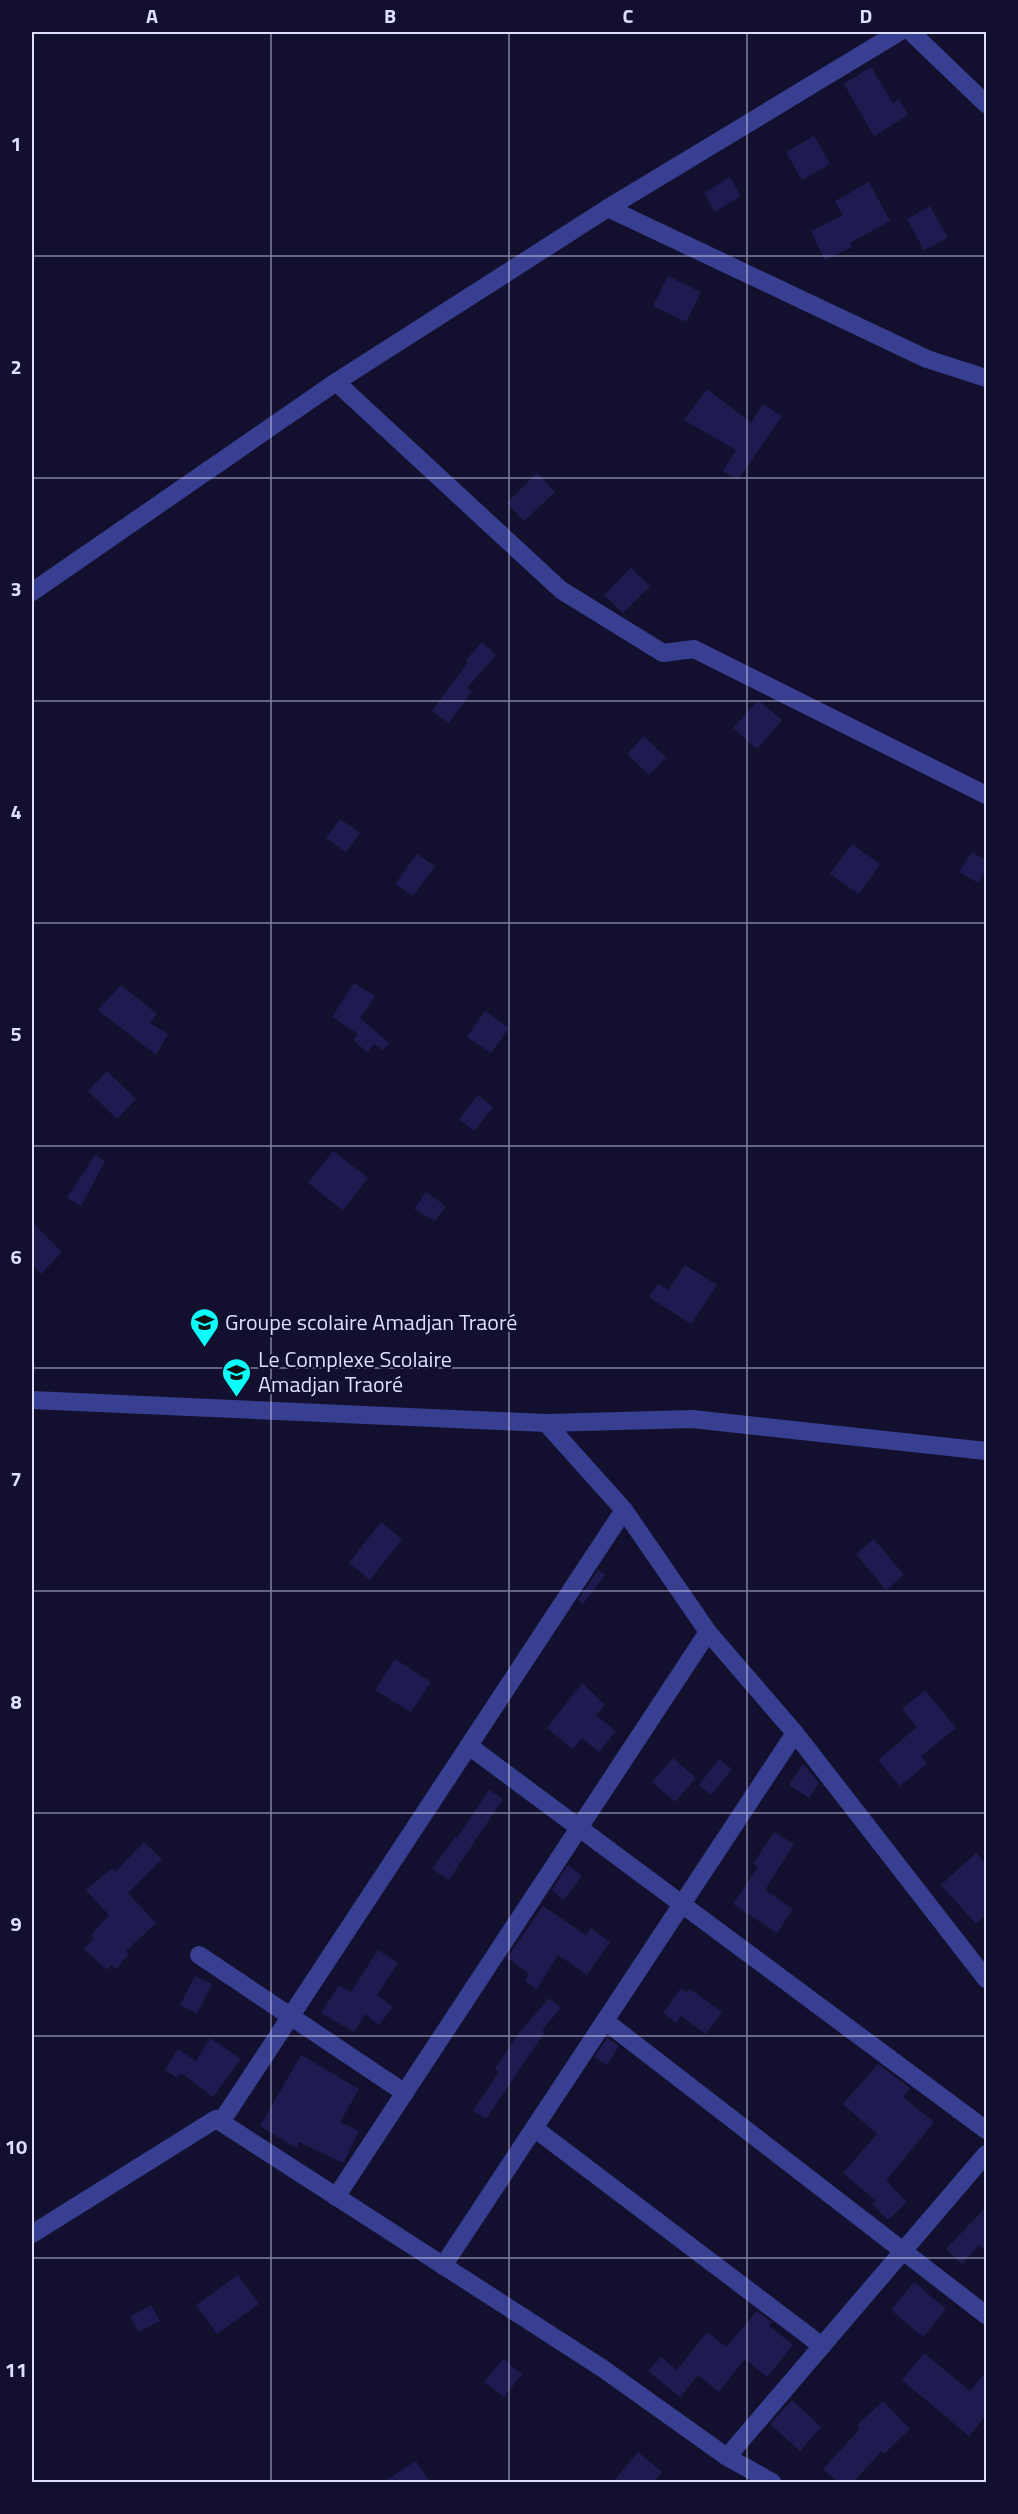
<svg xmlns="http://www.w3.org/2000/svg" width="1018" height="2514" viewBox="0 0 1018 2514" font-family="'Titillium Web',sans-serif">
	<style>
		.building { fill: #1f1b51 }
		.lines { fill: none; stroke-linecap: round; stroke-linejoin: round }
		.minor { stroke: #383f90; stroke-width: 18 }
		.grid { fill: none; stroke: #dedeff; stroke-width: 1.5; stroke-opacity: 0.55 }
		.labels { text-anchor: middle; stroke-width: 4.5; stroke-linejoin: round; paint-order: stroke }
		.poi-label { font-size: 22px; fill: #dedeff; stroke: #12102e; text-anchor: start }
		.neatline { fill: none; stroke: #dedeff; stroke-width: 2 }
		.grid-label { font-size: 20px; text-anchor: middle; font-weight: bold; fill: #dedeff }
	</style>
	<rect width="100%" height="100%" fill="#12102e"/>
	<g class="building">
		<polygon points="871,67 893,103 899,99 908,115 874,136 844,84"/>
		<polygon points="814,136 830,164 802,180 786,152"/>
		<polygon points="730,177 741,196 715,212 704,193"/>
		<polygon points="869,182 890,221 850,243 852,247 825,260 811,231 843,215 835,201"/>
		<polygon points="930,206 948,238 924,250 907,219"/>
		<polygon points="668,276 701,292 686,322 653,306"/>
		<polygon points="707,389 751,423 763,404 782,416 738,480 723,471 736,450 684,420"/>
		<polygon points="537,473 555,492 524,521 507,503"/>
		<polygon points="631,568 650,586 623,613 604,595"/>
		<polygon points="482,642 496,655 467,688 472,691 449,723 432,711 468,662 466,660"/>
		<polygon points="758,700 782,720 757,749 733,728"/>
		<polygon points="644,736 666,758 649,775 627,754"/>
		<polygon points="340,819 360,833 346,852 326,838"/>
		<polygon points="852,844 880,864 859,894 830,874"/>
		<polygon points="972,852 987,861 987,869 978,883 959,872"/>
		<polygon points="417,854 435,866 413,896 395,884"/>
		<polygon points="354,983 375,996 360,1018 389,1043 383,1050 374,1044 367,1052 353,1040 358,1034 332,1017"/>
		<polygon points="121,985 157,1014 150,1023 168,1034 156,1055 98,1010"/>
		<polygon points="485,1011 509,1028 491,1053 467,1037"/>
		<polygon points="107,1071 136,1099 117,1119 88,1091"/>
		<polygon points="478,1095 493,1107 474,1131 459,1119"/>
		<polygon points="333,1151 368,1178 343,1210 308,1183"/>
		<polygon points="95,1155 105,1161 81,1206 67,1198"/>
		<polygon points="426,1192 446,1206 435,1221 414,1209"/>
		<polygon points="32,1222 62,1252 41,1274 32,1264"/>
		<polygon points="685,1265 717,1285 691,1324 649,1297 658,1284 668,1290"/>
		<polygon points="381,1522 402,1539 370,1580 349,1563"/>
		<polygon points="874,1539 904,1575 886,1590 856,1554"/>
		<polygon points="598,1570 605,1575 583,1604 578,1600"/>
		<polygon points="395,1659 431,1682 411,1712 375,1690"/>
		<polygon points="582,1683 605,1705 596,1715 616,1731 599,1752 582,1738 573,1749 547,1728"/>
		<polygon points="925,1690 956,1728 921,1756 927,1764 900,1786 878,1760 917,1727 902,1709"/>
		<polygon points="673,1758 696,1778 675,1802 652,1782"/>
		<polygon points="719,1759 732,1769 711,1795 699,1785"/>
		<polygon points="803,1764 819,1783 809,1798 789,1785"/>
		<polygon points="489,1790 503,1799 449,1880 432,1869 455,1837 457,1838"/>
		<polygon points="774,1832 794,1844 765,1890 793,1909 777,1933 733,1904 758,1867 753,1864"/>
		<polygon points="144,1842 162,1859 128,1893 156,1923 126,1951 129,1954 116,1969 111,1965 107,1970 84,1949 94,1938 91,1935 109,1915 86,1890 112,1868 115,1872"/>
		<polygon points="976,1853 987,1864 987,1913 976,1924 941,1885"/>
		<polygon points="568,1865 582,1876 564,1900 552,1890"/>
		<polygon points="543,1906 586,1935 591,1928 610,1942 587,1975 558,1955 537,1989 525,1982 529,1974 507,1958"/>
		<polygon points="378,1950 398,1963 377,1995 393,2007 379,2025 365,2014 354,2032 321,2013 339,1985 351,1992"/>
		<polygon points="195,1976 212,1984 197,2014 180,2005"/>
		<polygon points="681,1988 687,1992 690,1989 722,2012 706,2034 681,2016 676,2023 663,2013"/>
		<polygon points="549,1998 561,2008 542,2030 545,2032 486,2119 473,2111 499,2072 495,2069 519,2033"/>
		<polygon points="210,2038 241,2059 213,2097 181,2073 177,2078 165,2070 178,2049 196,2061"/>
		<polygon points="607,2038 619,2046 607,2065 594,2057"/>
		<polygon points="301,2055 359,2089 340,2122 359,2131 343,2163 299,2142 296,2148 260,2126"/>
		<polygon points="878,2064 910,2088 903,2097 934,2122 886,2181 907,2202 888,2220 872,2204 876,2201 843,2173 877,2134 843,2104"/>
		<polygon points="987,2206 987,2252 979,2245 962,2264 946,2249"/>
		<polygon points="238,2275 259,2304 217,2334 196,2305"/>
		<polygon points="914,2282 946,2309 923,2337 891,2310"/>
		<polygon points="151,2305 160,2321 139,2332 130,2317"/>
		<polygon points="757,2311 772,2322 769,2326 793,2345 767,2377 745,2359 719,2392 698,2375 680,2397 648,2371 661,2357 677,2370 707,2332 726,2347"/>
		<polygon points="924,2353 970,2391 987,2370 987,2414 969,2436 902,2380"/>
		<polygon points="503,2359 522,2374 504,2397 484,2382"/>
		<polygon points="792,2400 821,2427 800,2451 770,2424"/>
		<polygon points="883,2401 910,2429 884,2454 882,2451 853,2482 839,2482 823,2469 860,2429 857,2425"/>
		<polygon points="638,2452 662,2472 653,2482 613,2482"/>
		<polygon points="416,2461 430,2482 383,2482"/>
	</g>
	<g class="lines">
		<g class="minor">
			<polyline points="911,32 986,104"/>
			<polyline points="608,208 927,359 986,378"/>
			<polyline points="336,382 561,590 663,653 694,649 986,795"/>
			<polyline points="32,592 336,382 608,208 899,32"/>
			<polyline points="32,1400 546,1423 692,1419 986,1451"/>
			<polyline points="546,1423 624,1510 708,1632 795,1733 986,1979"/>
			<polyline points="469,1746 986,2130"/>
			<polyline points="199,1955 405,2093"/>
			<polyline points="605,2021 986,2315"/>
			<polyline points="221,2122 624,1510"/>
			<polyline points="534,2128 822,2346"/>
			<polyline points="336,2197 708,1632"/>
			<polyline points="32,2234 216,2119 602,2368 727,2457 772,2482"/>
			<polyline points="443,2266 795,1733"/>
			<polyline points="727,2457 986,2154"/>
		</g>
	</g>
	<path class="grid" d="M271,32V2482M509,32V2482M747,32V2482M32,256H986M32,478H986M32,701H986M32,923H986M32,1146H986M32,1368H986M32,1591H986M32,1813H986M32,2036H986M32,2258H986"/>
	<defs>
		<symbol id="school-pin" viewBox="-11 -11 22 30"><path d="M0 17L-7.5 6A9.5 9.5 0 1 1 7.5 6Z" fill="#0afffa" stroke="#12102e"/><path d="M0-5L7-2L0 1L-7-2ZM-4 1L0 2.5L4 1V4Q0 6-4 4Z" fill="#111"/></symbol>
	</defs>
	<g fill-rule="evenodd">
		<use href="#school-pin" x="188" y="1306" width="33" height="45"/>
		<use href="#school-pin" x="220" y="1356" width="33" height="45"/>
	</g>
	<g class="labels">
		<g class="poi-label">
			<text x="225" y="1330">Groupe scolaire Amadjan Traoré</text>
			<text x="258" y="1367">Le Complexe Scolaire<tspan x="258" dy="25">Amadjan Traoré</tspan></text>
		</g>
	</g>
	<rect width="1018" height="2514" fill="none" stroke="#12102e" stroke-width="66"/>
	<rect x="33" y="33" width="952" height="2448" class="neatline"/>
	<g class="grid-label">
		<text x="152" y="23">A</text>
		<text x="390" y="23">B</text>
		<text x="628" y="23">C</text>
		<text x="866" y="23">D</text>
		<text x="16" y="151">1</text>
		<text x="16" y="374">2</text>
		<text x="16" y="596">3</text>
		<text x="16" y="819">4</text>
		<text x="16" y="1041">5</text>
		<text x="16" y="1264">6</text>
		<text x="16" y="1486">7</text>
		<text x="16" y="1709">8</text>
		<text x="16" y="1931">9</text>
		<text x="16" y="2154">10</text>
		<text x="16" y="2377">11</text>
	</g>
</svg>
